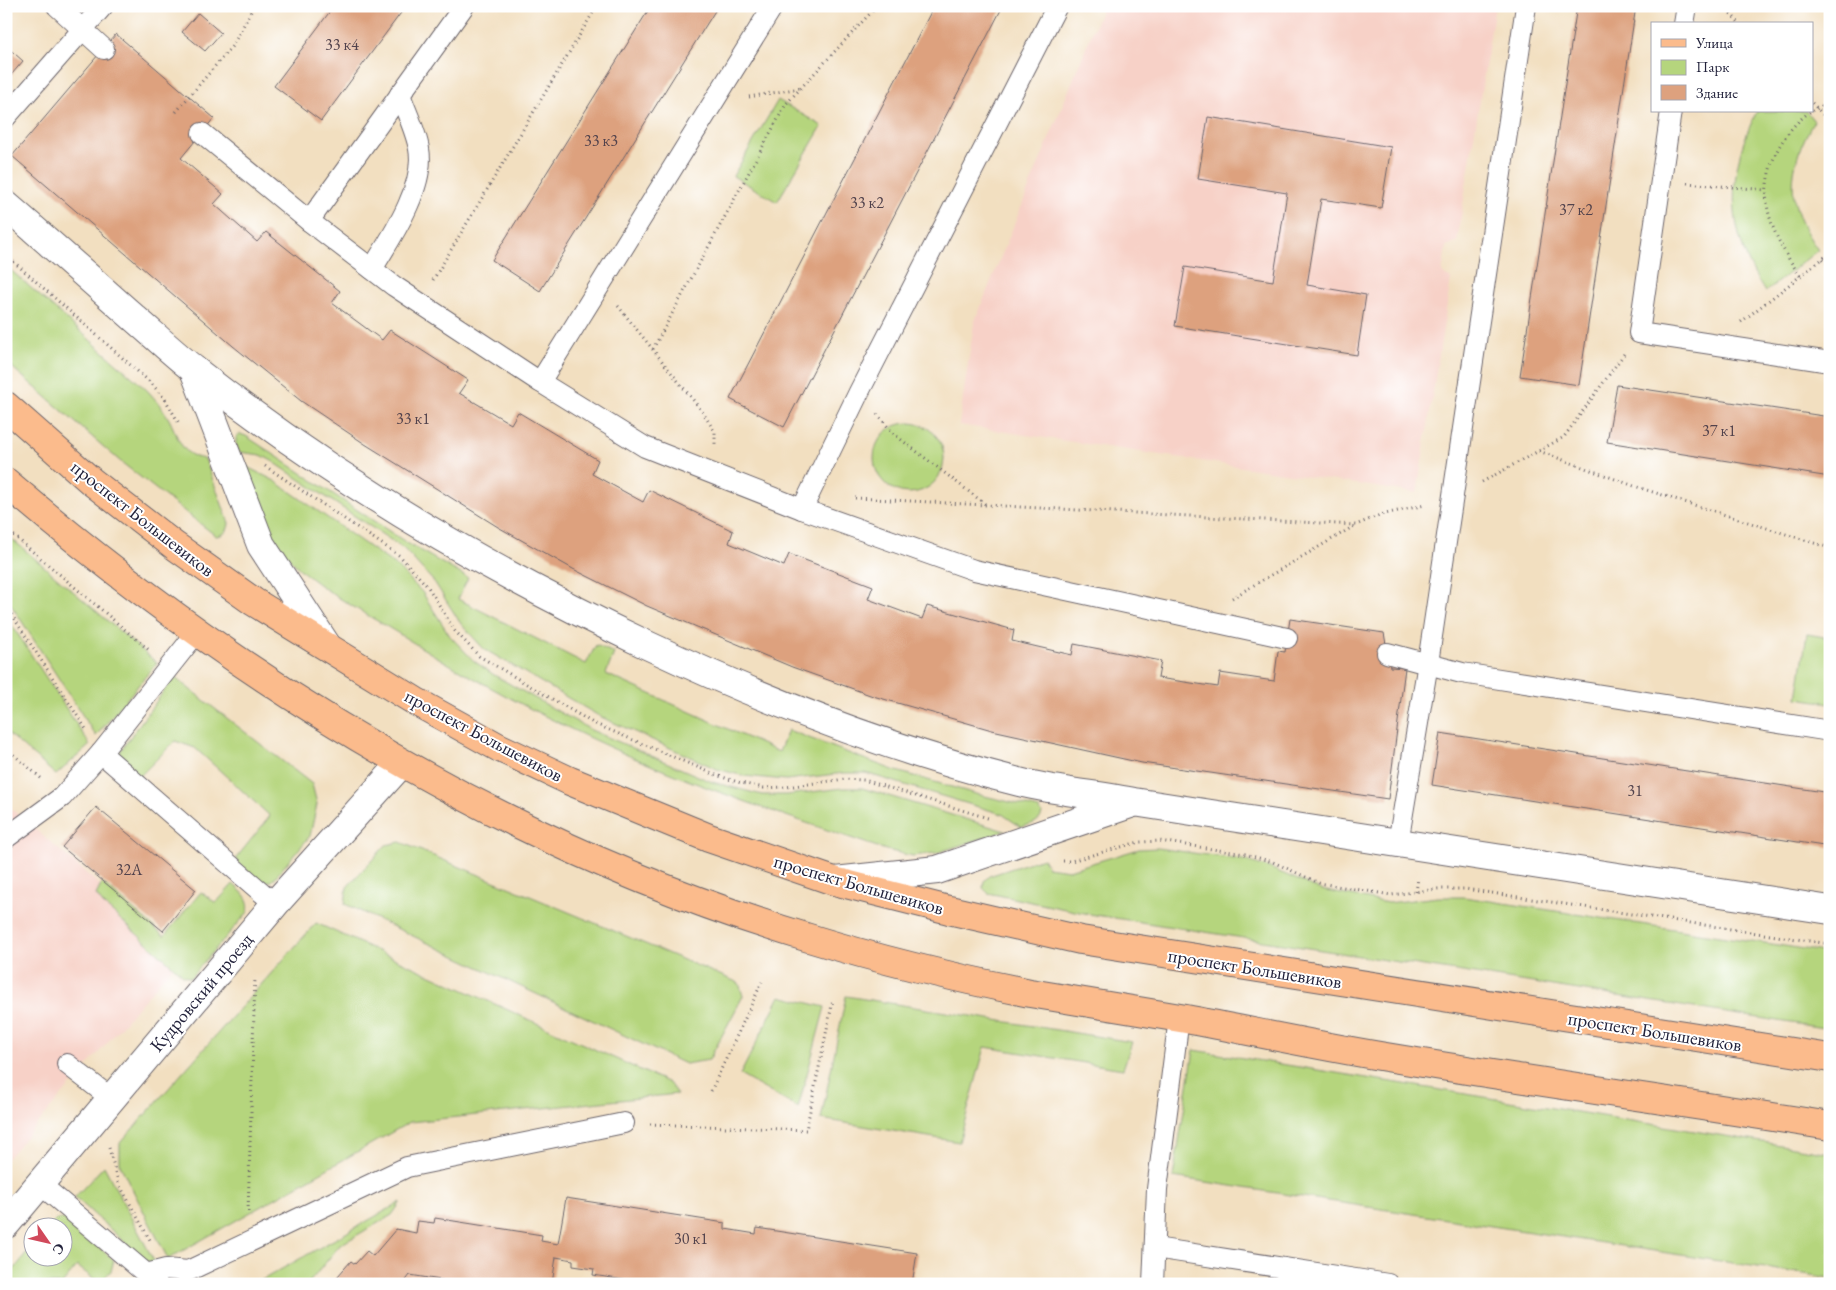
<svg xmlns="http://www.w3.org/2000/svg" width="1836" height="1290" viewBox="0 0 1836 1290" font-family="'EB Garamond',serif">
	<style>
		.built { fill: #f7d1c7 }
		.green { fill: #b5d57d; stroke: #6c7c5c }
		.building { fill: #dda17e }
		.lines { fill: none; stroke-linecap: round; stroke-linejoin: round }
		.service-casing { stroke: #6b646a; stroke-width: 22 }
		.minor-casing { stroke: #6b646a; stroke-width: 30 }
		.tertiary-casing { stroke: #6b646a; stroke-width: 30 }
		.primary-casing { stroke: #6b646a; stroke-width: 30 }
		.path { stroke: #6b646a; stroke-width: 3; stroke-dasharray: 1 4; stroke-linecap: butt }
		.service { stroke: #fff; stroke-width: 20 }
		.minor { stroke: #fff; stroke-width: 28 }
		.tertiary { stroke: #fff; stroke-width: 28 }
		.primary { stroke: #fbbb8c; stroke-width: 28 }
		.labels { text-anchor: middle; stroke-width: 4; stroke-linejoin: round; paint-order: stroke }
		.number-label { font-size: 16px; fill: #51424c }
		.street-label { font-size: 19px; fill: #22223b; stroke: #fff }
	</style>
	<rect width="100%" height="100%" fill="#fff"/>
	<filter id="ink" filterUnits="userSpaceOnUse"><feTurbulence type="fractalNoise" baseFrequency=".02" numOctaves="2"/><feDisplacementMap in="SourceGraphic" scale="10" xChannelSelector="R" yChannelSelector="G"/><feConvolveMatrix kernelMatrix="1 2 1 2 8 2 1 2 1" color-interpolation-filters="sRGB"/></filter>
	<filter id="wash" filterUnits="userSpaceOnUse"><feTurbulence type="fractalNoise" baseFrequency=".0096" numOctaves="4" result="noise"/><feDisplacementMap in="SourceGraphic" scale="20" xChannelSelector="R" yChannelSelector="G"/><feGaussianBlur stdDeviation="1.12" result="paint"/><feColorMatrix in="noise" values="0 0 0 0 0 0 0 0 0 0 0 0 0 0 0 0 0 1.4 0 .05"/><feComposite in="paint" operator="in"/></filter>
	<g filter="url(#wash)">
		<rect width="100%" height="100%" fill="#f2dfc0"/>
		<g class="built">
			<polygon points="1103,6 1495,6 1457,242 1446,246 1442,273 1451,279 1417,493 959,425 974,323"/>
			<polygon points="6,804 182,956 6,1160"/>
		</g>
		<g class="green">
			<polygon points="778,100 822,126 777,202 733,176"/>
			<path d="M1757,111H1806L1814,121C1786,169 1785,205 1818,250L1765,292C1726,232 1725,175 1757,111Z"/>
			<path d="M6,266L147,390C156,400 164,409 170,421C179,440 182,456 205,459L229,523C228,532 224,535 216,536L121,462L6,362Z"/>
			<circle cx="909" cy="458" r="35"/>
			<path d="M240,434L246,436L407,543L468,578L458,599L586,664L596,645L614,653L606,674L779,752L788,730L893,770L976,794L1039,809L1042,813C1041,823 1030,824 1021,827L1002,814L865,773H844L786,780L744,776L717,769L599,716L484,649L461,624L435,583L404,549L272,461L261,455L239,452L236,444V437Z"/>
			<path d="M245,466L275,481L395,565L422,592L450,636L474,661L494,675L591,730L712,782L762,795H787L843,788H862L1005,831L936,853L913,856L886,850C828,830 769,811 711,789C601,748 495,694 396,632C363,612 313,586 288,557C267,532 258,496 245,466Z"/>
			<polygon points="6,534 157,663 96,736 6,597"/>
			<polygon points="6,616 90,745 56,775 6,732"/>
			<polygon points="1807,634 1830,638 1830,703 1797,698"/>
			<polygon points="174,677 312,784 317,804 310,836 272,881 262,882 237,863 237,857 270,816 195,748 175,741 139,777 118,754"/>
			<polygon points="400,842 739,983 743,996 709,1060 685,1064 345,904 347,887 386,845"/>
			<polygon points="1157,848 1243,860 1270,868 1321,890 1388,903 1438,897 1464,897 1830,953 1830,1029 1089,914 988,893 983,888 984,881 989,876 1043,858 1047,867 1069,870 1139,849"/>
			<path d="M102,883L164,936L201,892L216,903L233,884C242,892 251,899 248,912L190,978L183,975L103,904L96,895Z"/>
			<polygon points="316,923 669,1083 677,1094 410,1122 168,1259 120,1165 120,1143"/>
			<polygon points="780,996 825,1007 798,1108 740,1075"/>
			<polygon points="846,996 1132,1042 1123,1069 985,1047 959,1142 821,1119"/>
			<polygon points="1194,1050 1830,1153 1830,1278 1173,1177"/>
			<polygon points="104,1166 156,1265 143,1259 75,1197"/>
			<polygon points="401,1202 392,1215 340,1245 308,1284 255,1284"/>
			<polygon points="65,1219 114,1260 111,1271 103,1279 94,1279 77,1266 62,1284 6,1284 6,1279 32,1247 32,1258 62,1258 62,1228 49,1227 55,1220"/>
		</g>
		<g id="blocks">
			<g class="building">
				<polygon points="334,6 406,6 321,121 274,86"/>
				<polygon points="651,6 718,6 540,291 492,260"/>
				<polygon points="934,6 1003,6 784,427 730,399"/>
				<polygon points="1577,6 1636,6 1579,385 1520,376"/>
				<polygon points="198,13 221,33 205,51 182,32"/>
				<polygon points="116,34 214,118 181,158 223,194 214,204 257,242 266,232 340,291 332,303 382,340 390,330 468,380 459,393 511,424 518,412 598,460 592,474 643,502 649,490 733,531 729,543 784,566 789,554 873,586 868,599 922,619 927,606 1014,630 1012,641 1072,655 1074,644 1161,661 1158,678 1218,687 1220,673 1274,681 1278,651 1285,652 1290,619 1384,633 1390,667 1405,668 1388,799 1142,763 992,730 873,696 792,667 647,606 573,569 498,527 365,444 301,401 233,346 12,156"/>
				<polygon points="6,46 23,61 6,81"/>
				<polygon points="1208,117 1391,147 1381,208 1321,199 1307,285 1366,295 1357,355 1175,326 1185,267 1273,281 1287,193 1198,179"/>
				<polygon points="1617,385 1830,417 1830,477 1607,442"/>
				<polygon points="1440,733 1830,793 1830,847 1432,785"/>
				<polygon points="96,807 196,890 163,931 62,847"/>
				<polygon points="566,1198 725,1223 725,1229 756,1234 757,1228 917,1253 912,1284 649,1284 593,1275 594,1269 573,1266 573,1260 556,1257 552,1284 465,1284 410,1275 404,1283 405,1284 331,1284 351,1261 355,1264 367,1251 373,1256 396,1229 416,1233 418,1221 434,1223 435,1218 542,1235 541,1241 558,1244"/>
			</g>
		</g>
	</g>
	<g filter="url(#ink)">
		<use href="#blocks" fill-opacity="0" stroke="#6b646a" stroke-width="1"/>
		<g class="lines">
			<defs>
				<g id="service">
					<polyline points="57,6 104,49"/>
					<polyline points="1684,24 1687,6"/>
					<polyline points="1671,111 1639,333 1830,362"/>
					<polyline points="6,117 103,6"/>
					<polyline points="202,133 309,221 394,286 540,382 645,447 802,509 974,570 1287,638"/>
					<polyline points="309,221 464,6"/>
					<path d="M372,269C391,238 426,186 419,149C416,131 406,112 400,94"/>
					<polyline points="540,382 773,6"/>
					<polyline points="802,509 859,392 1057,6"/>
					<polyline points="1387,653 1462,673 1830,731"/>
					<polyline points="101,753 275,904"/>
					<polyline points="6,838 62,797 101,753 197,632"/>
					<polyline points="1398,843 1428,663 1526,6"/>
					<polyline points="67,1064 112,1099"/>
					<polyline points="40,1184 157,1283"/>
					<polyline points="1155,1248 1388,1284"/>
					<polyline points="146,1274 166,1269 188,1271 407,1167 624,1123"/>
					<polyline points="1153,1284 1157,1189 1179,1018"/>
				</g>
				<g id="minor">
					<path d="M6,205C49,242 91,280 133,317C154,335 175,355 197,372C336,481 488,570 647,645C766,701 890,750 1019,782C1056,791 1096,795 1134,802L1830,910"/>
					<polyline points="194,370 261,545 327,646"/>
					<polyline points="835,881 937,870 1133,803"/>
				</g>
				<polyline id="tertiary" points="6,1224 275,904 401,764"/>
				<g id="primary">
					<polyline points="6,406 91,481 175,546 254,602 415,701 498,747 570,781 709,838 834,881 949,910 1081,940 1830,1058"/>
					<path d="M6,482C243,685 509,848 809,938C881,960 955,978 1030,993C1081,1002 1134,1010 1186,1019C1250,1031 1315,1045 1380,1056C1530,1081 1680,1102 1830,1126"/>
				</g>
			</defs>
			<use href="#service" class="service-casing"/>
			<use href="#minor" class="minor-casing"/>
			<use href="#tertiary" class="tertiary-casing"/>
			<use href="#primary" class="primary-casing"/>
			<g class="path">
				<polyline points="1724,6 1740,24"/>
				<polyline points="749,97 800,88"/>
				<polyline points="1812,103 1830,122"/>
				<polyline points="1812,111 1830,102"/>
				<polyline points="176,112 233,45 254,6"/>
				<polyline points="1687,183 1766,190"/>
				<polyline points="6,255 152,384 165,399 180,425"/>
				<polyline points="1823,259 1830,266"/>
				<path d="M1800,276C1788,258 1776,239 1770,218C1758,179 1778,134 1811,111"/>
				<polyline points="433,280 597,6"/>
				<polyline points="618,306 702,411 715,432 715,447"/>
				<polyline points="1741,322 1830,253"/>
				<polyline points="653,349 786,104 877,6"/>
				<polyline points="877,414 894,434 985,504"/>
				<polyline points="1539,451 1634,486 1830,548"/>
				<polyline points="265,466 400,556 428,587 455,631 479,656 593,723 716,775 741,783 764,788 786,787 845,779 864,780 991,819"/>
				<polyline points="1482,482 1564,437 1624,354"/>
				<polyline points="855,498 1356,525 1380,515 1425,505"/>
				<polyline points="6,529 149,650"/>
				<polyline points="1232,598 1356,525"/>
				<polyline points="6,606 86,729"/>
				<polyline points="6,748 42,779"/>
				<polyline points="1063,861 1071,861 1139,842 1159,841 1245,854 1273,862 1319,883 1391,895 1438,889 1465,889 1830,944"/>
				<polyline points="1416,892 1418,878"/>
				<polyline points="711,1091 762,982"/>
				<polyline points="650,1124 806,1130 833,1000"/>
				<polyline points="109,1148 118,1182 150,1240"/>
				<polyline points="248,1212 255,978"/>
			</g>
			<use href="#service" class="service"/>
			<use href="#minor" class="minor"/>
			<use href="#tertiary" class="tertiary"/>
			<use href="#primary" class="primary"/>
		</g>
	</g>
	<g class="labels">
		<g class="number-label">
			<text x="342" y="50">33 к4</text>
			<text x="601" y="146">33 к3</text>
			<text x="867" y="208">33 к2</text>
			<text x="1576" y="215">37 к2</text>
			<text x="413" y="424">33 к1</text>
			<text x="1719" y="436">37 к1</text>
			<text x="1635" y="796">31</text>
			<text x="129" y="875">32А</text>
			<text x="691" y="1244">30 к1</text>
		</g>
		<g class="street-label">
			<text transform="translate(143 518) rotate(38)" y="7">проспект Большевиков</text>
			<text transform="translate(484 735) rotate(28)" y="7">проспект Большевиков</text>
			<text transform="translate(859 884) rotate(16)" y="7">проспект Большевиков</text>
			<text transform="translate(1255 968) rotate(9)" y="7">проспект Большевиков</text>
			<text transform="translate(201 992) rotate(-50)" y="7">Кудровский проезд</text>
			<text transform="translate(1655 1031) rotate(9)" y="7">проспект Большевиков</text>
		</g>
	</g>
	<rect width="1836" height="1290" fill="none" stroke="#fff" stroke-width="25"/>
	<rect x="1651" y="22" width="162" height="90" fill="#ffffff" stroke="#a7a7b1"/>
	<rect x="1661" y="39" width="25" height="8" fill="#fbbb8c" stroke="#a7a7b1"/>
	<text x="1696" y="48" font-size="15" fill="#22223b">Улица</text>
	<rect x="1661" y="60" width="25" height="15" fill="#b5d57d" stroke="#a7a7b1"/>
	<text x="1696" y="72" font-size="15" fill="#22223b">Парк</text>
	<rect x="1661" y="85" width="25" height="15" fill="#dda17e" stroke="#a7a7b1"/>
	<text x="1696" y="98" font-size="15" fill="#22223b">Здание</text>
	<g transform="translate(48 1242) rotate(124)"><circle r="24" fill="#ffffff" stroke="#a7a7b1"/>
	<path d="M0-4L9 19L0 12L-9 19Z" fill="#d1495b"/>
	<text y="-8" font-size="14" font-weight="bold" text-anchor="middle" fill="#22223b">С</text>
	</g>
</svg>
